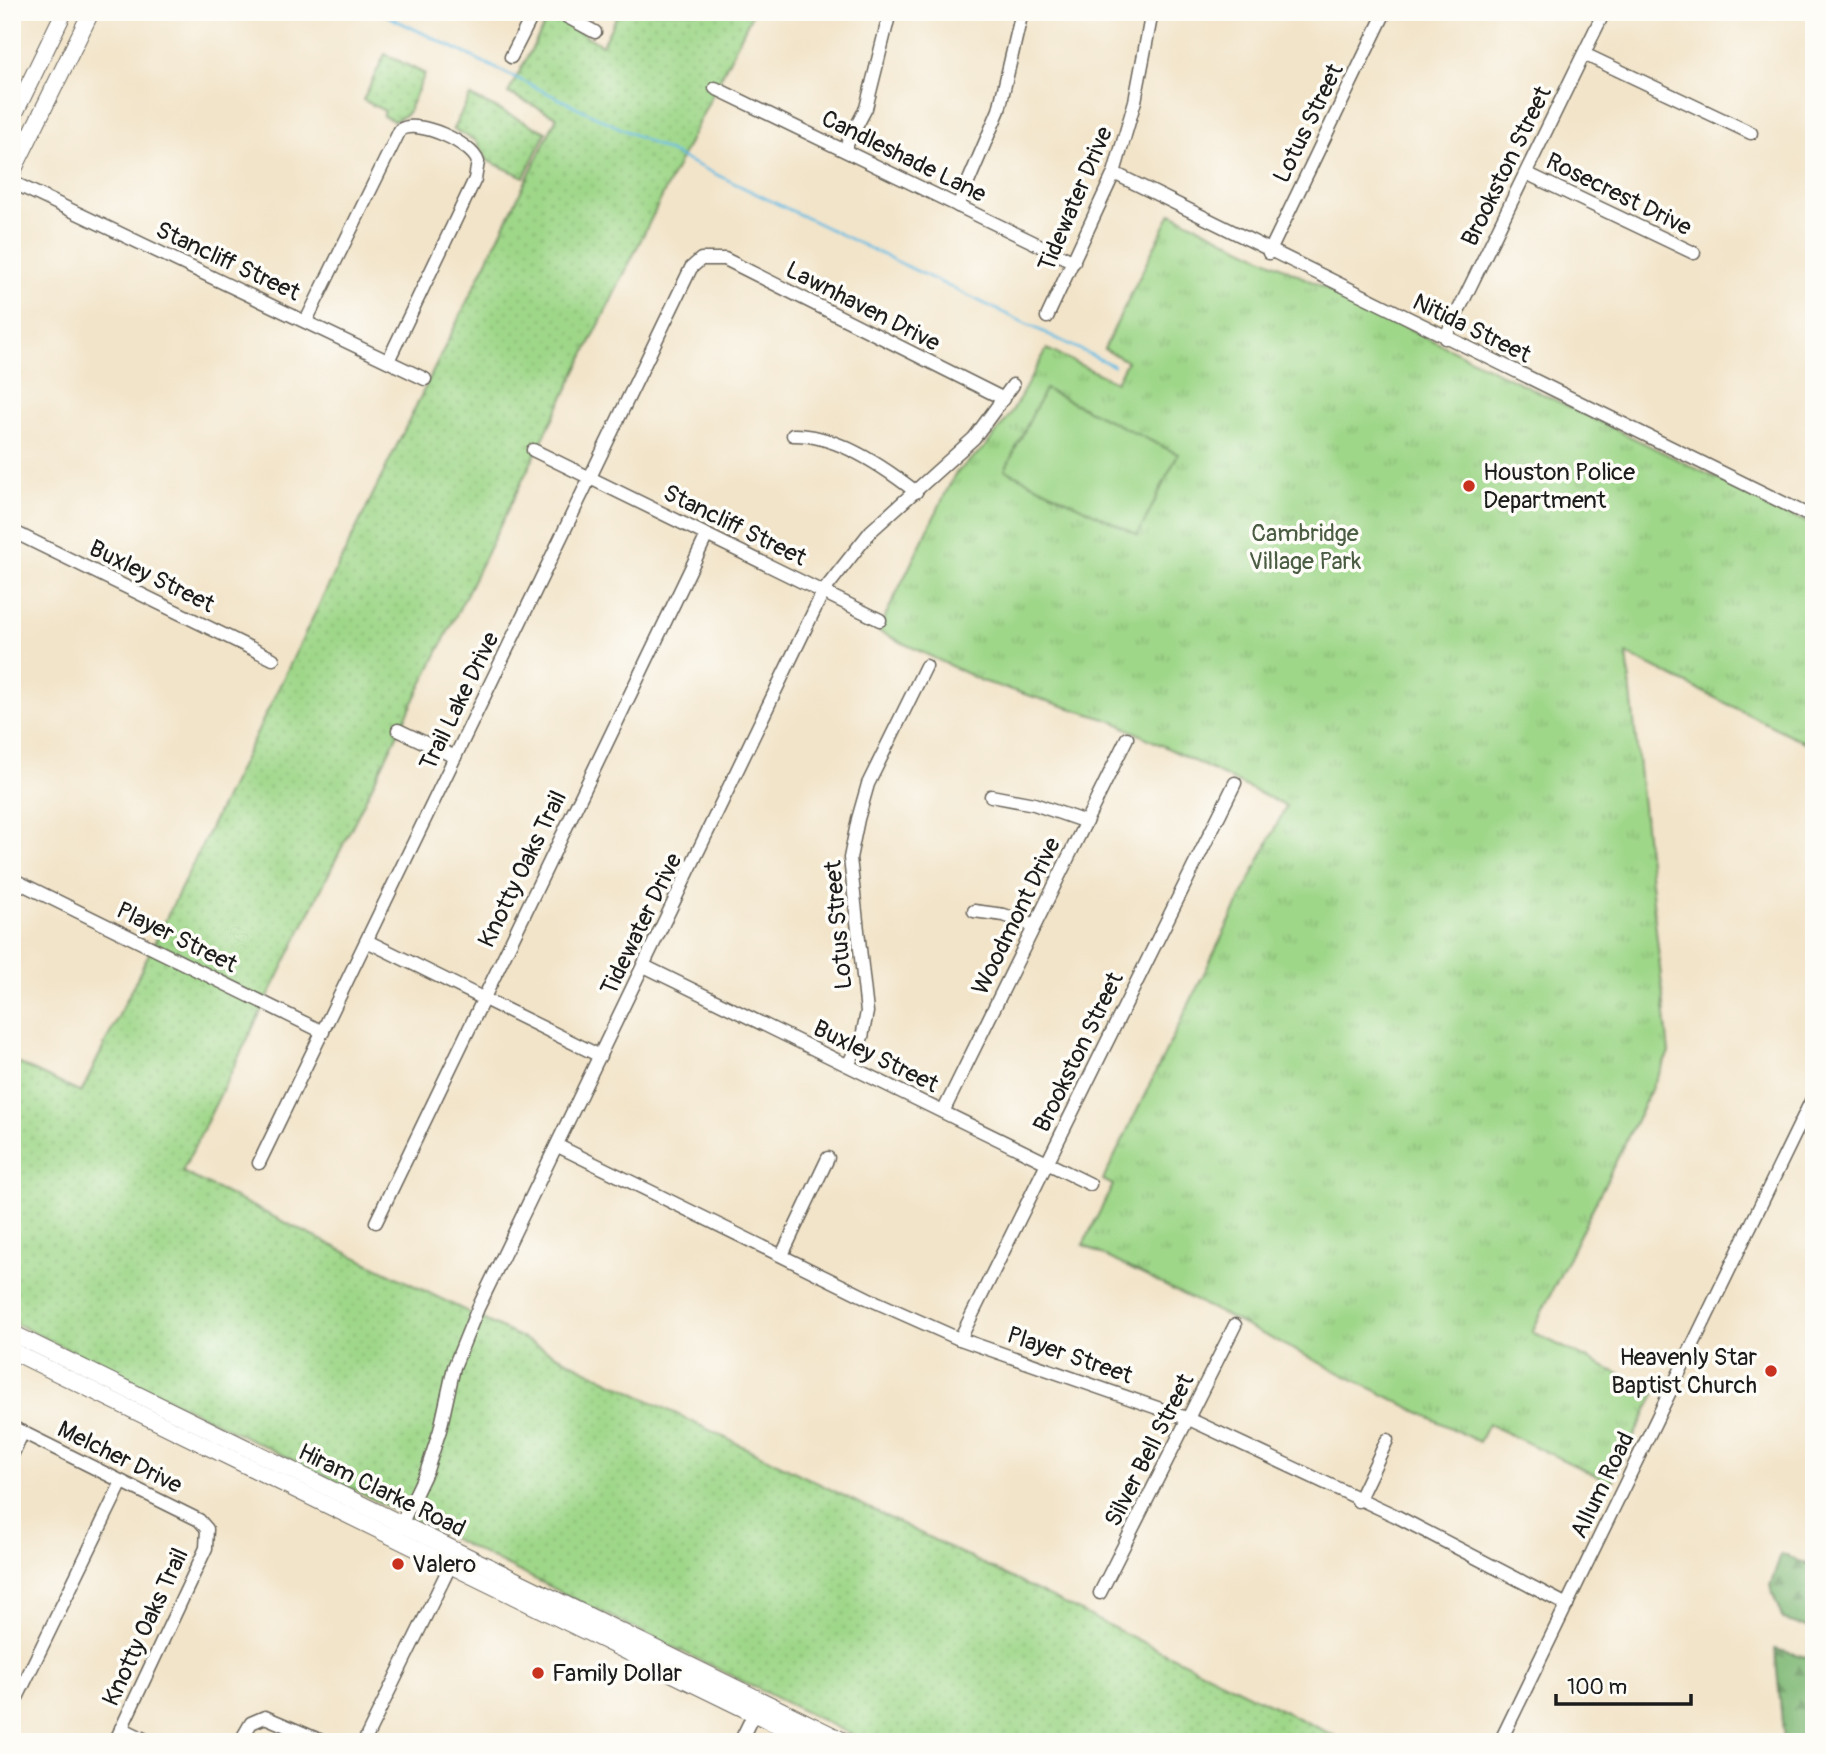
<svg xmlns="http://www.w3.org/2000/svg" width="1826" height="1754" viewBox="0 0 1826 1754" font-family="Pangolin,sans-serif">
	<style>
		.grass { fill: url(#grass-dots); stroke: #5e7a52; stroke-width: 2 }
		.forest { fill: url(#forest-firs); stroke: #4e6a48; stroke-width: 2 }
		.park { fill: url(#park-tufts); stroke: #5e7a52; stroke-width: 2 }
		.pitch { fill: #9fd789; stroke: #5e7a52; stroke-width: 2 }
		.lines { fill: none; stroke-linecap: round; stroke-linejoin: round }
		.stream { stroke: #67bce3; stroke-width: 2.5 }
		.minor-casing { stroke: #676259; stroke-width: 15 }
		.major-casing { stroke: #676259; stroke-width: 18 }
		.minor { stroke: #fff; stroke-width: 12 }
		.major { stroke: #fff; stroke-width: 16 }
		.poi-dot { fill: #c8321e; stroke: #fdfcf7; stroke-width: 2.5 }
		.labels { text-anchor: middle; stroke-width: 7; stroke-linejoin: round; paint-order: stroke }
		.street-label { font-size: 24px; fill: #1c1c1c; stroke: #fdfcf7 }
		.poi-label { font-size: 24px; fill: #1c1c1c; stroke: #fdfcf7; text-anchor: start }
		.park-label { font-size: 24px; fill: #4a5d42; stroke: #fdfcf7 }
	</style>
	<defs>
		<pattern id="grass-dots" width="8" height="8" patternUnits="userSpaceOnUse" patternTransform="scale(1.75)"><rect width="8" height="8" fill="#9fd789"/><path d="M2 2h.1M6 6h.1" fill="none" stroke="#88b876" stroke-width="1.8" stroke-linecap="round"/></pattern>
		<pattern id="forest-firs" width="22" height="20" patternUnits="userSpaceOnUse" patternTransform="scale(1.75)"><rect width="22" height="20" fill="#7fb875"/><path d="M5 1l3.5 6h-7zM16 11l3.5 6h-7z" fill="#67955f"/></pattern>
		<pattern id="park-tufts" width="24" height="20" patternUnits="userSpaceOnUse" patternTransform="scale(1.75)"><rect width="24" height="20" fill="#9fd789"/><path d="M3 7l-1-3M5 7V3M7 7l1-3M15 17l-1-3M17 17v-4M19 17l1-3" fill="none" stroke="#88b876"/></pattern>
	</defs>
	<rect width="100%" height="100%" fill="#fdfcf7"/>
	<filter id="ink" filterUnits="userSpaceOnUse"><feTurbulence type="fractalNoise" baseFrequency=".0143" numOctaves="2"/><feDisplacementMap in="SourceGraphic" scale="14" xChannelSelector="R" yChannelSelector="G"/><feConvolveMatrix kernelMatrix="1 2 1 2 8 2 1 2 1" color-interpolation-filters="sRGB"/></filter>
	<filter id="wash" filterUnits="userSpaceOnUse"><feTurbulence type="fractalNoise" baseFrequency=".00686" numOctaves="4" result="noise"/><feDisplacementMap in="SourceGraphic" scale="28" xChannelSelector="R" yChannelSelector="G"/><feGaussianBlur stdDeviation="1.57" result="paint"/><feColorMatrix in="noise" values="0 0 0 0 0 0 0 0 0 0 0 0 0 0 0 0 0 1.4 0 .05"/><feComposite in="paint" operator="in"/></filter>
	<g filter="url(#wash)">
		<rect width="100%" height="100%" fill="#f2e4c9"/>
		<g class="grass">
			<polygon points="619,12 753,12 182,1172 1347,1742 866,1742 12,1322 12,1060 81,1093 557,117 508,93 550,15 602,45"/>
			<polygon points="385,54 425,74 407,114 394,121 383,116 385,111 363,100"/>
			<polygon points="470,96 546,132 524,177 488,161 476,141 453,129"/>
		</g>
		<g class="forest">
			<polygon points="1781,1554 1814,1567 1814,1629 1783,1620 1770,1586"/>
			<polygon points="1775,1649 1814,1659 1814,1742 1784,1742"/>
		</g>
		<polygon class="park" points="1171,213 1814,526 1814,747 1627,654 1669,1053 1532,1332 1656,1392 1611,1483 1488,1424 1479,1442 1083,1245 1113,1185 1103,1180 1286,806 1112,721 982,681 878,631 955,474 986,446 1010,415 1047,349 1116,382 1127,361 1104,349"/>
		<polygon class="pitch" points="1045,389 1178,454 1138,535 1005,470"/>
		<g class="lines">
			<polyline class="stream" points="379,12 1114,366"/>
		</g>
	</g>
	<g filter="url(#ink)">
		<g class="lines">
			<defs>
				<g id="minor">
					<polyline points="558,12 595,32"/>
					<polyline points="1584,54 1751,133"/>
					<polyline points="511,57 534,12"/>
					<polyline points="715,88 1074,262"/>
					<polyline points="844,150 866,108 890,12"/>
					<polyline points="1114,173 1814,518"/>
					<polyline points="1526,173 1694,253"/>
					<polyline points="12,182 425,379"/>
					<polyline points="958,206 999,110 1022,12"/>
					<polyline points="1269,253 1385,12"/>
					<polyline points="1047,317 1114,173 1135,101 1152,12"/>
					<path d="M306,321L400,130C417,118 472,143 478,162L475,179L388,361"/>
					<polyline points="1445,338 1604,12"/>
					<path d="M793,435C835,434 883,466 916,492"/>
					<polyline points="533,450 880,620"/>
					<polyline points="12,531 273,659"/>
					<polyline points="398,730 455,757"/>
					<polyline points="991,796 1034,804 1086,822"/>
					<polyline points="12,879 323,1032"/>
					<polyline points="974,911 1004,915 1034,926"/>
					<polyline points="367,941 600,1056"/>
					<polyline points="644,966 1090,1184"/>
					<polyline points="848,1065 862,1037 867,1012 850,858 858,819 868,784 926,666"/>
					<polyline points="943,1112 1127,738"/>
					<polyline points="558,1146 867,1298 957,1338 1189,1419 1396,1516 1567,1605"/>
					<polyline points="259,1163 691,268 701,259 725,259 1004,399"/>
					<polyline points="376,1222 707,535"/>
					<polyline points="782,1255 828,1158"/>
					<polyline points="960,1339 1235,783"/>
					<polyline points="12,1427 199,1520 207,1529 206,1548 115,1742"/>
					<polyline points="12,1455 23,1432"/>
					<polyline points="1358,1501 1387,1440"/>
					<polyline points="398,1531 427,1470 440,1430 454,1367 478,1308 823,592 871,531 974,438 1013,385"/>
					<polyline points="1100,1593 1235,1325"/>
					<polyline points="12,1708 122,1482"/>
					<polyline points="121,1728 150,1742"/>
					<polyline points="240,1742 251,1723 265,1717 324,1742"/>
					<polyline points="364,1742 453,1560"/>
					<polyline points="740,1742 757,1707"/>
					<polyline points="1500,1742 1814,1095"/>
				</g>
				<g id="major">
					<polyline points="12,119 64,12"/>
					<polyline points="12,173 91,12"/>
					<polyline points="12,1333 846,1742"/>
					<polyline points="12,1351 812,1742"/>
				</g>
			</defs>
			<use href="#minor" class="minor-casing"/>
			<use href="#major" class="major-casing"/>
			<use href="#minor" class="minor"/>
			<use href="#major" class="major"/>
		</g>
	</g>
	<g class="poi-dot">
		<circle cx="1469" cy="486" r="7"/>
		<circle cx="1771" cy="1371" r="7"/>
		<circle cx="398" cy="1564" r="7"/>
		<circle cx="538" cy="1673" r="7"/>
	</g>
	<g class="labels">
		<g class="street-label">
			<text transform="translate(1308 123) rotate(-64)" y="8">Lotus Street</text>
			<text transform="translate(904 156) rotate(26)" y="8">Candleshade Lane</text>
			<text transform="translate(1506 166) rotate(-64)" y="8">Brookston Street</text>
			<text transform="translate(1619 194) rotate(26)" y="8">Rosecrest Drive</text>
			<text transform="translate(1075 199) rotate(-67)" y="8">Tidewater Drive</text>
			<text transform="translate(228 261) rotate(25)" y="8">Stancliff Street</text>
			<text transform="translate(863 306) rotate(27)" y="8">Lawnhaven Drive</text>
			<text transform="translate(1472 328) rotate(26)" y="8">Nitida Street</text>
			<text transform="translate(735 525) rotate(26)" y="8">Stancliff Street</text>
			<text transform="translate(152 576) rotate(26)" y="8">Buxley Street</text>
			<text transform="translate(459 701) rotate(-64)" y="8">Trail Lake Drive</text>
			<text transform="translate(522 869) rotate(-64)" y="8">Knotty Oaks Trail</text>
			<text transform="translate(1016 916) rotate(-64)" y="8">Woodmont Drive</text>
			<text transform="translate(641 924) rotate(-64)" y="8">Tidewater Drive</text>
			<text transform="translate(838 925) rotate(-95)" y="8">Lotus Street</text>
			<text transform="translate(177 937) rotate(26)" y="8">Player Street</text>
			<text transform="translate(1078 1052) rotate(-64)" y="8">Brookston Street</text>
			<text transform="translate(876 1056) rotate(26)" y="8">Buxley Street</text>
			<text transform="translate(1070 1355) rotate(19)" y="8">Player Street</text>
			<text transform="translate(1149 1450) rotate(-63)" y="8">Silver Bell Street</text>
			<text transform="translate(120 1457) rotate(26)" y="8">Melcher Drive</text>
			<text transform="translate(1602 1485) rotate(-64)" y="8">Allum Road</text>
			<text transform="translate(382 1490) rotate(26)" y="8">Hiram Clarke Road</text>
			<text transform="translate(145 1627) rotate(-65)" y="8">Knotty Oaks Trail</text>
		</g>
		<g class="poi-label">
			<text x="1483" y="480">Houston Police<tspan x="1483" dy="28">Department</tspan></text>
			<text x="1757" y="1365" text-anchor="end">Heavenly Star<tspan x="1757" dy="28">Baptist Church</tspan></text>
			<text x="412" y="1572">Valero</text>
			<text x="552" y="1681">Family Dollar</text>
		</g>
		<g class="park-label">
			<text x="1305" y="541">Cambridge<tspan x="1305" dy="28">Village Park</tspan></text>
		</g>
	</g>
	<rect width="1826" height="1754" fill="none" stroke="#fdfcf7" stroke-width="42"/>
	<path d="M1556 1694v10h135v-10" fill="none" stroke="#1c1c1c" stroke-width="3.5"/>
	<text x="1567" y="1694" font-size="21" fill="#1c1c1c" stroke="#fdfcf7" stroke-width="5" paint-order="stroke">100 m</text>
</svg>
